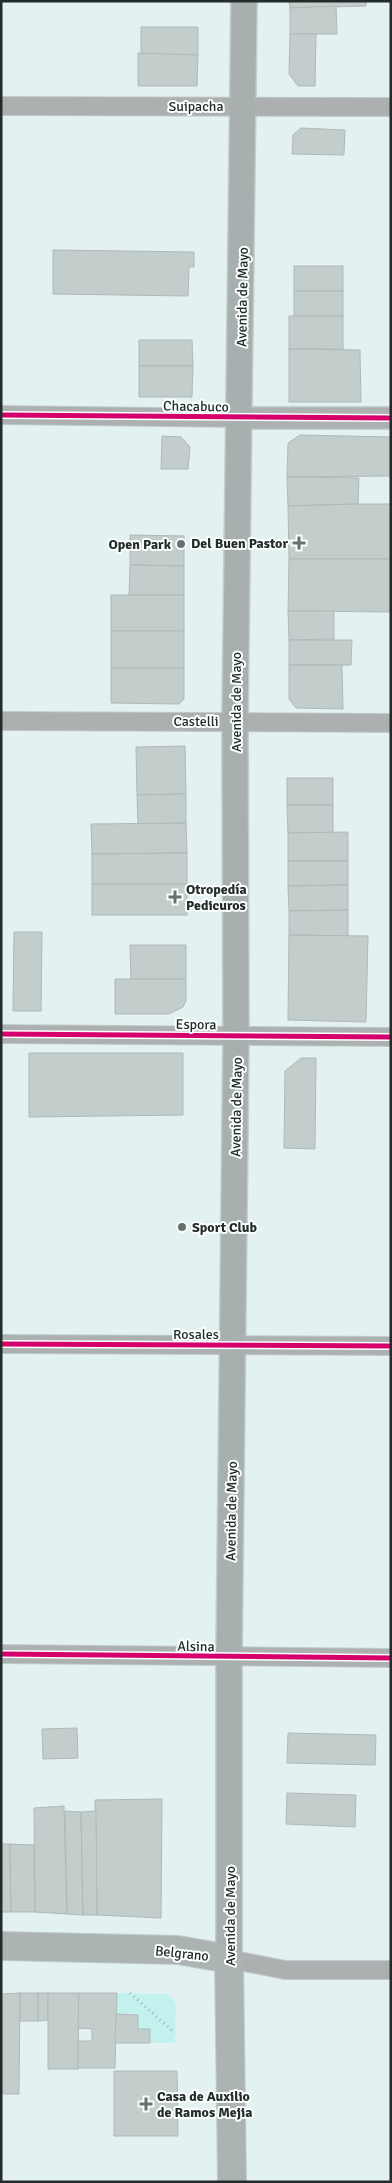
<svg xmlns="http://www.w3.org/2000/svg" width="392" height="2183" viewBox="0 0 392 2183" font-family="Signika,sans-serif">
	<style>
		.green { fill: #c3f2ee }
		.building { fill: #c2cdcc; stroke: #afb9b8 }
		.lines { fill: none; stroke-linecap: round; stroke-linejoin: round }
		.minor-casing { stroke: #c1cdcc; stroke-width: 20 }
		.tertiary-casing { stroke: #c1cdcc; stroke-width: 24 }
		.secondary-casing { stroke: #c1cdcc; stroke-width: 28 }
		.primary-casing { stroke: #c1cdcc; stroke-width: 30 }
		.path { stroke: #a9afaf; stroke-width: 3; stroke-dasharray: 1 4; stroke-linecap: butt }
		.minor { stroke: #acb0b0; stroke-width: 18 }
		.tertiary { stroke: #acb0b0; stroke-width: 21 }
		.secondary { stroke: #a8b0af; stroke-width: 25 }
		.primary { stroke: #acb3b3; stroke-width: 28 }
		.cycleway-casing { stroke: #fafffe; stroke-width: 8 }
		.cycleway { stroke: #d6006c; stroke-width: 5 }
		.poi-dot { fill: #667170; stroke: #fafffe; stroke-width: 2 }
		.labels { text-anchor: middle; stroke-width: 4; stroke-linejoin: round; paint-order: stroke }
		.street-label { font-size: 14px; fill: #232c2b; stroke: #fafffe }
		.poi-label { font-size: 14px; font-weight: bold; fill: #232c2b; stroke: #fafffe; text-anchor: start }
	</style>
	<rect width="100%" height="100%" fill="#e3f1f0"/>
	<polygon class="green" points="117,1993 167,1994 176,2003 175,2043 150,2043 150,2030 138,2029 138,2015 116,2014"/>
	<g class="building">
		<polygon points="289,1 366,1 366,6 290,8"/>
		<polygon points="336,6 337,34 290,34 290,8"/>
		<polygon points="141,27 198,27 198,55 141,54"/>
		<polygon points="290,34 316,34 315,86 298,86 289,74"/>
		<polygon points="138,53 198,55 197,86 138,86"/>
		<polygon points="301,128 345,130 344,155 292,154 293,135"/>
		<polygon points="53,250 194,252 194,267 189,267 188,296 53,294"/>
		<rect x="294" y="266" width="49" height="25"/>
		<rect x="294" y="291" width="49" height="25"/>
		<rect x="289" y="316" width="54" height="33"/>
		<polygon points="139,340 192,340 193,366 139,366"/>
		<polygon points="289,349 360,350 361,402 289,402"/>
		<polygon points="139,366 193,366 192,397 139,397"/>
		<polygon points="300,435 391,437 391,476 287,477 288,443"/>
		<polygon points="162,436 181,437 190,447 188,469 161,469"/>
		<polygon points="287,477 359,478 358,504 288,506"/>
		<polygon points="358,504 391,504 391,559 289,559 288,506"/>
		<polygon points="130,535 184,536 184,566 130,565"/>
		<polygon points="289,559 391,559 391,612 288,611"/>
		<polygon points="130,565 184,566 184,595 129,595"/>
		<rect x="111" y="595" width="73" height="36"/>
		<polygon points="288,611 334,611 334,639 289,640"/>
		<rect x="111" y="631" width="73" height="37"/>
		<polygon points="289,640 352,640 351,665 289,665"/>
		<polygon points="289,665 342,665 343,709 296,708 289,699"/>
		<polygon points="111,668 184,668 184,699 179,704 111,703"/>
		<polygon points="185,746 186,794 137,795 136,747"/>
		<rect x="287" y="778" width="46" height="27"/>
		<polygon points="186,794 186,823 138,824 137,795"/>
		<polygon points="287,805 333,805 333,833 288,833"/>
		<polygon points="186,823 187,853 92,854 91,824"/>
		<polygon points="348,832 348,861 288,861 288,833"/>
		<polygon points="187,853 187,884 92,884 92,854"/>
		<polygon points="288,861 348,861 348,885 288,886"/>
		<rect x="92" y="884" width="95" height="31"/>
		<polygon points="348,885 348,910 289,911 288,886"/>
		<polygon points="348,910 348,936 289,935 289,911"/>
		<polygon points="14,932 42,932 41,1011 13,1011"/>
		<polygon points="289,935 368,936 366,1022 288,1020"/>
		<polygon points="130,945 186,945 186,979 131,979"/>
		<polygon points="115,979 186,979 186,1000 183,1007 169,1014 115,1014"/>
		<polygon points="29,1053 183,1053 183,1115 29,1117"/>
		<polygon points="301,1058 316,1058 315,1149 284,1148 285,1071"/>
		<polygon points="77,1728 78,1758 43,1759 42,1729"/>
		<polygon points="288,1733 376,1735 375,1765 287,1763"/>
		<polygon points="287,1793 356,1795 355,1827 286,1824"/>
		<polygon points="162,1799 161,1918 97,1915 95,1800"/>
		<polygon points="64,1806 67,1914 35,1912 34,1808"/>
		<polygon points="65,1811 81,1812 83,1915 67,1914"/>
		<polygon points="96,1811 97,1915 83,1915 81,1812"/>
		<polygon points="1,1844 10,1844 11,1912 1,1912"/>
		<polygon points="10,1844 34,1845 35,1912 11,1912"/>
		<rect x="20" y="1993" width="18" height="28"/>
		<polygon points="20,1993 19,2094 1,2094 1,1994"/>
		<polygon points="38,1993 48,1993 48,2020 38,2021"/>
		<polygon points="48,1993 79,1993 78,2069 48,2069"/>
		<polygon points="79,1993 117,1993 115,2068 78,2068 78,2041 92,2041 92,2029 78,2028"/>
		<polygon points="116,2014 138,2015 138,2029 150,2029 150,2043 115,2043"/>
		<polygon points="114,2071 177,2071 178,2136 114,2136"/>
	</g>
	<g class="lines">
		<defs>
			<g id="minor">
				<polyline points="1,106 391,107"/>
				<polyline points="1,415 239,418"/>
				<polyline points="1,721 391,723"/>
				<polyline points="1,1034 391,1037"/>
				<polyline points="1,1344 391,1346"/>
				<polyline points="1,1654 391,1658"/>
				<polyline points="229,1959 285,1970 391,1970"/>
			</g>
			<polyline id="tertiary" points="239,418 391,418"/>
			<polyline id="secondary" points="229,1959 229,1658 236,1036 235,721 244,1"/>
			<polyline id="primary" points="1,1946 178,1950 229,1959 232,2182"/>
		</defs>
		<use href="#minor" class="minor-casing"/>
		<use href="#tertiary" class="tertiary-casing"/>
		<use href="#secondary" class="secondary-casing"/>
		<use href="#primary" class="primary-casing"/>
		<polyline class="path" points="130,1993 175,2033"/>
		<use href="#minor" class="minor"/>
		<use href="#tertiary" class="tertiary"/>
		<use href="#secondary" class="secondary"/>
		<use href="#primary" class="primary"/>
		<defs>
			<g id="cycleway">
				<polyline points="1,415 391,418"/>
				<polyline points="1,1034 391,1037"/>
				<polyline points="1,1344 391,1346"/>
				<polyline points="1,1654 391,1658"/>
			</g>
		</defs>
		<use href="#cycleway" class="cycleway-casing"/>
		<use href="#cycleway" class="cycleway"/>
	</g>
	<g class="poi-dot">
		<path d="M296.5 535.5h5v5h5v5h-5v5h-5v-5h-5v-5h5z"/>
		<circle cx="181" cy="544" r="5"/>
		<path d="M172.5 889.5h5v5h5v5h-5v5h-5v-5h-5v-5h5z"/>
		<circle cx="182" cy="1227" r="5"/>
		<path d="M143.5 2096.5h5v5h5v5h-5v5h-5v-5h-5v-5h5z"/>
	</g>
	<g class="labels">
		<g class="street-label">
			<text x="196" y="111">Suipacha</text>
			<text transform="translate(242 297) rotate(-89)" y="5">Avenida de Mayo</text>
			<text transform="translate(196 406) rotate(1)" y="5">Chacabuco</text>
			<text transform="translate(236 702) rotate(-90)" y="5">Avenida de Mayo</text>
			<text x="196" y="726">Castelli</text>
			<text transform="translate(196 1024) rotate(1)" y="5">Espora</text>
			<text transform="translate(236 1107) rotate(-89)" y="5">Avenida de Mayo</text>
			<text x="196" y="1339">Rosales</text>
			<text transform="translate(231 1511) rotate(-89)" y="5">Avenida de Mayo</text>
			<text transform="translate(196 1646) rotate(1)" y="5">Alsina</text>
			<text transform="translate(230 1916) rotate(-90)" y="5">Avenida de Mayo</text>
			<text transform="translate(182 1953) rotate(6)" y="5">Belgrano</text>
		</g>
		<g class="poi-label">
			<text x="288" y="548" text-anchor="end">Del Buen Pastor</text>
			<text x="171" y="549" text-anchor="end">Open Park</text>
			<text x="186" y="894">Otropedía<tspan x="186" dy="16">Pedicuros</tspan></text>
			<text x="192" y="1232">Sport Club</text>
			<text x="157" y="2101">Casa de Auxilio<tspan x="157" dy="16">de Ramos Mejia</tspan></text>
		</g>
	</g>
	<rect width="392" height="2183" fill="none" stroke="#232c2b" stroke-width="5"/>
</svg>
